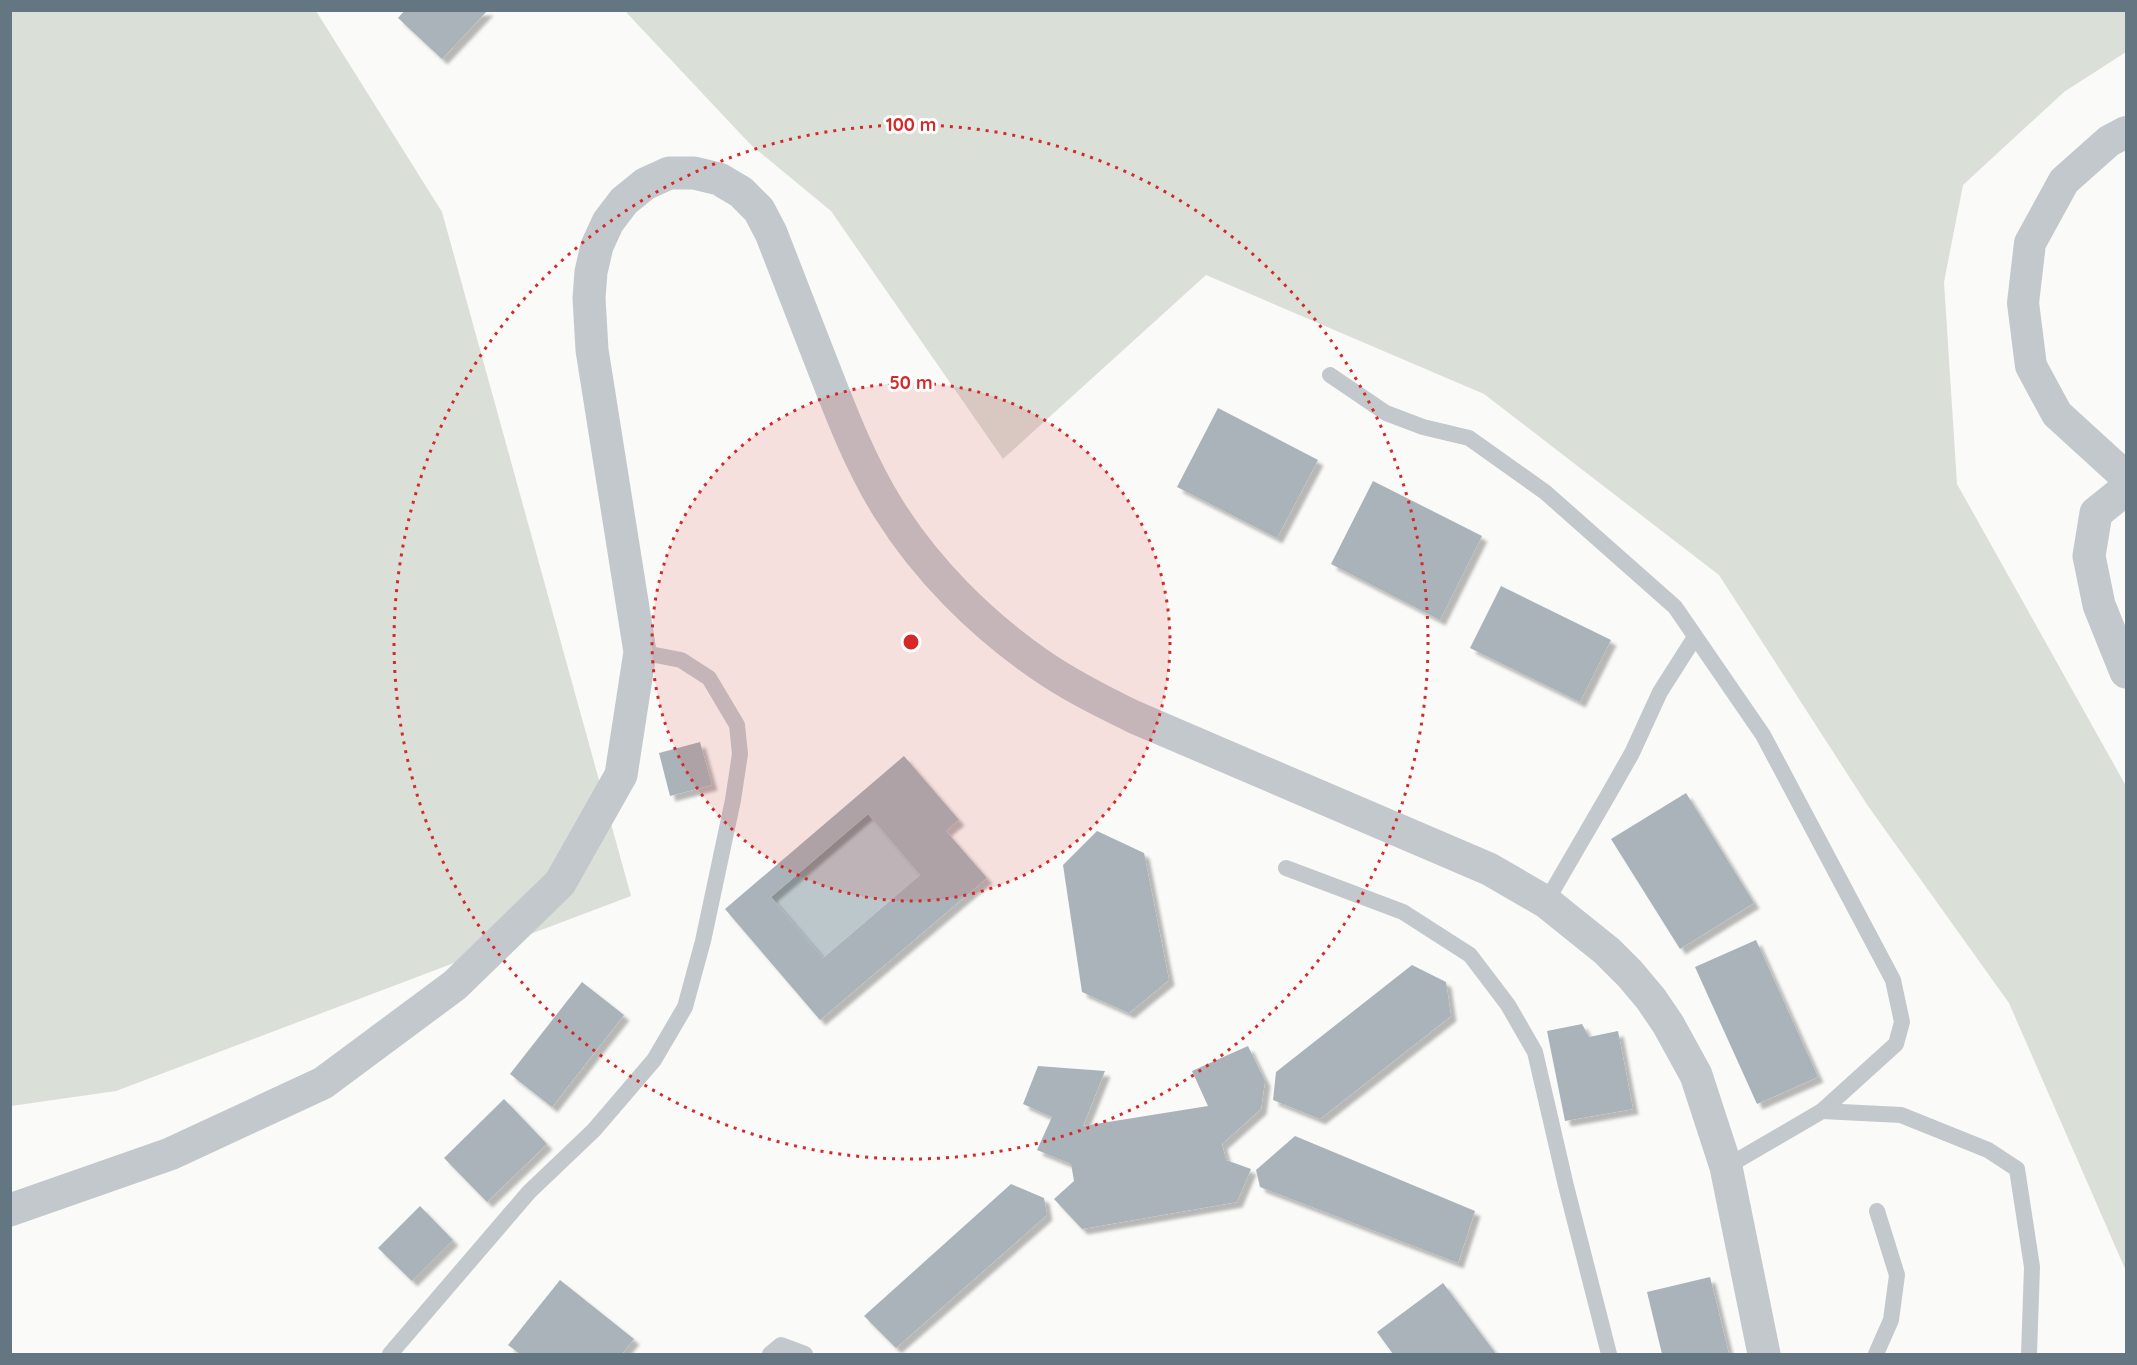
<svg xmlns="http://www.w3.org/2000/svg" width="2137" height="1365" viewBox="0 0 2137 1365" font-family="Quicksand,sans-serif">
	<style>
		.green { fill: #dadfd7 }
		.water { fill: #bbc7cb }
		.building { fill: #aab3b9; fill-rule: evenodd; filter: url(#shadow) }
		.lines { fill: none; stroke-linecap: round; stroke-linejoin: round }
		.service { stroke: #c3c8cc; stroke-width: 16 }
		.minor { stroke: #c3c8cc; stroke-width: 32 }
		.tertiary { stroke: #c3c8cc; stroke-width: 33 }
		.ring { fill: none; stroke: #d62828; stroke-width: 3; stroke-dasharray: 3 6 }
		.centre { fill: #d62828; stroke: #fff; stroke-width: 3 }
		.ring-label { font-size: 18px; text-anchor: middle; font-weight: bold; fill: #d62828; stroke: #fff; stroke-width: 6; stroke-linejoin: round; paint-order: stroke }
	</style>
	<defs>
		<filter id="shadow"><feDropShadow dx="5.5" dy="5.5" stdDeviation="1.5" flood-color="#0004"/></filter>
	</defs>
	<rect width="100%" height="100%" fill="#fafaf8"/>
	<g class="green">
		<polygon points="10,11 316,11 442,212 631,896 116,1091 11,1106"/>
		<polygon points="625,11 2126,11 2126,52 2064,92 1963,185 1944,282 1957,484 2126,786 2126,1271 2009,1003 1868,806 1719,575 1484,394 1206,275 1003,459 831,211 751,145"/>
	</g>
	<polygon class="water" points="868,814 920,875 823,958 771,897"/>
	<g class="building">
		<polygon points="405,10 488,10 442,59 398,18"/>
		<polygon points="1218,408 1318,460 1277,538 1177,487"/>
		<polygon points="1373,481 1482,536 1440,620 1331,564"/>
		<polygon points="1501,586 1611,640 1580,702 1470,648"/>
		<polygon points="700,742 712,785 670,796 659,753"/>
		<path d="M904,756L959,820L946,831L987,878L820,1020L725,909ZM868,814L920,875L823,958L771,897Z"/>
		<polygon points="1686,793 1754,903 1680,949 1611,839"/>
		<polygon points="1097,831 1144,853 1169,980 1129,1013 1082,992 1063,865"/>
		<polygon points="1756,940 1818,1077 1757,1104 1695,967"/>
		<polygon points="1412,965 1446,982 1451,1016 1320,1119 1273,1100 1276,1072"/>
		<polygon points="582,982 624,1015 552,1107 510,1074"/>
		<polygon points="1582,1024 1589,1037 1618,1031 1633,1109 1565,1121 1547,1031"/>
		<polygon points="1248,1046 1265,1081 1261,1109 1222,1144 1226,1160 1251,1169 1237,1202 1082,1229 1054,1199 1074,1181 1071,1164 1037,1150 1052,1117 1023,1104 1038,1066 1105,1071 1083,1126 1208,1106 1192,1071"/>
		<polygon points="504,1099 547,1144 487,1202 444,1158"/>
		<polygon points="1295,1136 1475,1211 1458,1263 1260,1187 1256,1170"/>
		<polygon points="1011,1184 1044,1198 1047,1215 896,1348 864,1316"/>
		<polygon points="420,1206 453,1240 412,1281 378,1248"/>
		<polygon points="1710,1277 1729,1354 1662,1354 1647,1292"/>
		<polygon points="560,1280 634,1339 622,1354 520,1354 508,1345"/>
		<polygon points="1443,1283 1496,1354 1393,1354 1377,1332"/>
	</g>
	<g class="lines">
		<g class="service">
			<polyline points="1330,375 1386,413 1423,427 1469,438 1545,492 1675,607 1763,735 1893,980 1902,1022 1896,1044 1822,1111"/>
			<polyline points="1286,868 1403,912 1470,955 1508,1005 1535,1052 1566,1186 1609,1354"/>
			<polyline points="1546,902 1607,797 1632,753 1660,692 1695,637"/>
			<polyline points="1726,1167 1822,1111 1901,1115 1988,1150 2017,1169 2032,1267 2029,1354"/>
			<polyline points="390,1354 529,1192 594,1130 654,1060 685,1007 703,941 733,800 740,754 737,725 709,678 681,660 640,652"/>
			<polyline points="770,1354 781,1345 805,1354"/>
			<polyline points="1876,1354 1891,1320 1897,1275 1877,1211"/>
		</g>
		<polyline class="minor" points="2126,132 2109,141 2064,181 2030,243 2023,303 2031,366 2057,414 2126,477"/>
		<g class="tertiary">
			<polyline points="2126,489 2096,513 2089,556 2099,605 2126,672"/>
			<path d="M10,1210L170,1154L323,1083L455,985L560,883L621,775L640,652L592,350L589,298L591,272L597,246L608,222L624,201L645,184L669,173H694L719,179L741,192L759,210L771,233C788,277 805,320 822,364C841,413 860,463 888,508C926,569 980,623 1039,664C1069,685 1101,701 1134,717L1489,869L1546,902L1607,951L1630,974L1651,999L1668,1024L1696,1075L1726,1167L1764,1354"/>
		</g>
	</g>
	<circle cx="911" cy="642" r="259" fill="#d62828" fill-opacity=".12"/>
	<g class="ring">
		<circle cx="911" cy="642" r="259"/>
		<circle cx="911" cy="642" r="517"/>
	</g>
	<circle cx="911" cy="642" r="9" class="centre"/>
	<g class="ring-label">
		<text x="911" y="131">100 m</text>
		<text x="911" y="389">50 m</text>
	</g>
	<rect width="2137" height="1365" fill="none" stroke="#657683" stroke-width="24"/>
</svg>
